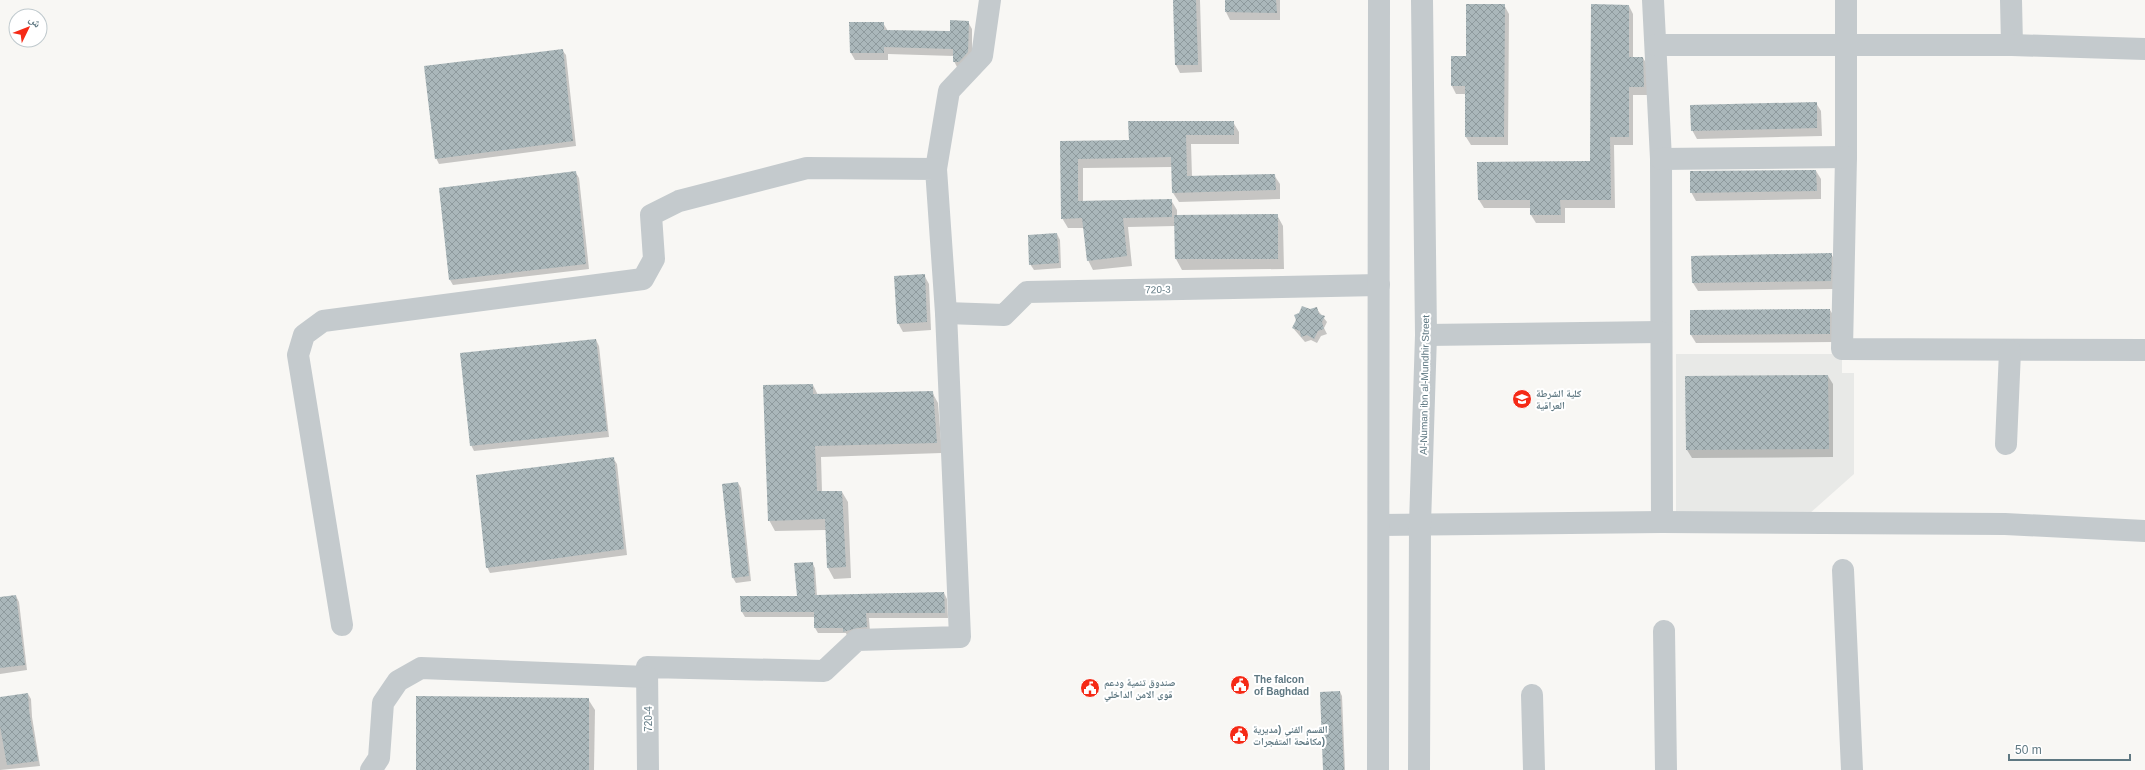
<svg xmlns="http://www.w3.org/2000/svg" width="2145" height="770" viewBox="0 0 2145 770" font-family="Helvetica,'Noto Naskh Arabic',sans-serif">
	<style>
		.built { fill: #e8e9e7 }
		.shadow { fill: #0003 }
		.building { fill: url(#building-cross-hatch) }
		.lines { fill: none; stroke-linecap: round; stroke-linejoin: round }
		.minor { stroke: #c4cacd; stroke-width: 22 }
		.labels { text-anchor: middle; stroke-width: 4; stroke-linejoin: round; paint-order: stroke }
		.street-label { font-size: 10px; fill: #5f7882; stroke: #fff }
		.poi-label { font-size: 10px; font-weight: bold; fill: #5f7882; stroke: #fff; text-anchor: start }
	</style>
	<defs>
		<pattern id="building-cross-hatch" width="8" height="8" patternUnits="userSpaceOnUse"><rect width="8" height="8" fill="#aab7ba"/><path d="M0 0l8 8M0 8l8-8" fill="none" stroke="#8e9a9d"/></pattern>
	</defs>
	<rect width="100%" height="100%" fill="#f8f7f4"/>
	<polygon class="built" points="1676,354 1842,354 1842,373 1854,373 1854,474 1809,514 1676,513"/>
	<g class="shadow">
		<polygon points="1174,0 1200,0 1202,72 1180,73 1176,65"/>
		<polygon points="1226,0 1280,0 1280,20 1230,20 1226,12"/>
		<polygon points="1504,5 1509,14 1508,145 1471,145 1466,137 1466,94 1456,94 1452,86 1452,57 1467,57"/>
		<polygon points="1629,6 1633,14 1633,58 1643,58 1648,66 1648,95 1633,95 1633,145 1614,145 1615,208 1565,208 1565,223 1536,223 1531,215 1531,208 1484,208 1479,200 1478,163 1591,162"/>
		<polygon points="968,22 972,29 972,60 958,69 954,61 954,56 888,54 888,60 855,60 851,53 883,23 888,31 951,32"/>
		<polygon points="562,50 566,55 576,146 439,164 436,158"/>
		<polygon points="1816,103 1821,111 1822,136 1697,139 1692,130"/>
		<polygon points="1233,122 1239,132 1239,144 1191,144 1192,177 1274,175 1280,184 1280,199 1179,202 1173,193 1172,167 1083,168 1083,201 1171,200 1177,210 1177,216 1277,215 1283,226 1284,269 1182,270 1176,259 1175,226 1128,227 1132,266 1093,270 1088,260 1084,228 1068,228 1062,218 1061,142 1130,141"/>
		<polygon points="1816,171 1821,179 1821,199 1696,201 1691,192"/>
		<polygon points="576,173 579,178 589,269 453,285 450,280"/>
		<polygon points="1057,234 1060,240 1061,268 1034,270 1030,264"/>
		<polygon points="1831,254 1836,262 1835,289 1698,291 1693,283 1692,256"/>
		<polygon points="924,275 929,284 931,330 903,332 898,323"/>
		<polygon points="1316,308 1327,322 1324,328 1327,334 1321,336 1317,343 1311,340 1305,342 1293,328 1310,310"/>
		<polygon points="1830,310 1835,318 1834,342 1696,343 1691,335"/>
		<polygon points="596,340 599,346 609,437 474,451 471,445"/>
		<polygon points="1828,376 1833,384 1833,457 1692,458 1687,450"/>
		<polygon points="813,385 818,395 932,392 938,403 942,453 821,457 822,492 842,492 848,502 851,578 834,579 828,568 826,530 775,531 769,520"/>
		<polygon points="613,458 617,464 627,555 490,573 487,567"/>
		<polygon points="738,483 741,488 751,581 736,583 733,578"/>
		<polygon points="812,563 815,568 817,596 944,593 947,599 948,618 869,618 870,632 847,636 846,633 818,633 815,628 815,617 745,617 742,612 798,597"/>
		<polygon points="16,596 19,602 27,670 0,674 0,598"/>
		<polygon points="1340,692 1342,696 1345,770 1324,770"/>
		<polygon points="28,694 31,699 32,717 40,766 0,770 0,698"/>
		<polygon points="588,699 595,710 594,770 417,770"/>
	</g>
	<g class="building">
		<polygon points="1173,0 1196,0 1198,65 1175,65"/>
		<polygon points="1225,0 1276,0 1277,13 1225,12"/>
		<polygon points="1466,4 1505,4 1504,137 1465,137 1465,86 1451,86 1451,56 1466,56"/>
		<polygon points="1591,4 1629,5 1629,57 1643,57 1644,87 1629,87 1629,137 1610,137 1611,200 1560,200 1561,215 1530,215 1530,200 1478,200 1477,162 1590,161"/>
		<polygon points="950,20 969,21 968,52 959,62 953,62 953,49 884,47 884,53 850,53 849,22 884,22 884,30 950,31"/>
		<polygon points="563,49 573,141 435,159 424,66"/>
		<polygon points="1817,102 1817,128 1691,131 1690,105"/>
		<polygon points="1128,121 1234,121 1234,135 1186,135 1187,176 1275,174 1276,190 1172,193 1171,157 1078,159 1078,201 1172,199 1172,217 1123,218 1127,256 1087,261 1082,218 1061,219 1060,141 1129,140"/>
		<polygon points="1816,170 1817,191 1690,193 1690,171"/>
		<polygon points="576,171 586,264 449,280 439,188"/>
		<polygon points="1278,214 1278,259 1175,259 1174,215"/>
		<polygon points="1057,233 1059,263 1029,265 1028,235"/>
		<polygon points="1832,253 1831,281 1692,283 1691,256"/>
		<polygon points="925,274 927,322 897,324 894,276"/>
		<polygon points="1302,306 1310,309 1317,307 1319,314 1325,316 1322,322 1324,329 1318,331 1314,339 1307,335 1301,337 1300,331 1292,328 1296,320 1294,315 1299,313"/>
		<polygon points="1830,309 1830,334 1690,335 1690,310"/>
		<polygon points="596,339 607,431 470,446 460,353"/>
		<polygon points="1828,375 1829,449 1686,450 1685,376"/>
		<polygon points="813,384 813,394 933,391 937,443 815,446 817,491 842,491 846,567 827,568 825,519 768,521 763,385"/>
		<polygon points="614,457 624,549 486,568 476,475"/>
		<polygon points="738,482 749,576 732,578 722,484"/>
		<polygon points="813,562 815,595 944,592 945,613 866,613 867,627 857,628 843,632 843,628 814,628 814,612 741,612 740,596 797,596 794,563"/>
		<polygon points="16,595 25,665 0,668 0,597"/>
		<polygon points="1340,691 1344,770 1323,770 1320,692"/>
		<polygon points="28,693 29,711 38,761 7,765 0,726 0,697"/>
		<polygon points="416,696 589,698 589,770 416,770"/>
	</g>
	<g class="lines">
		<g class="minor">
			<polyline points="1653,0 1661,159 1662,522"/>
			<polyline points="1846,0 1846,157 1842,349 2145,350"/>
			<polyline points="2011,0 2012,45"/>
			<polyline points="1656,45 2012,45 2145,49"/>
			<polyline points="1661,159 1846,157"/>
			<polyline points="936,169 949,91 982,56 990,0"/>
			<polyline points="946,313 1004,315 1027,292 1379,285"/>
			<polyline points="1426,335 1660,332"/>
			<polyline points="2006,444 2010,351"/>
			<polyline points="1379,525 1662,522 2005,524 2145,531"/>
			<polyline points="1843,570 1852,770"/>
			<polyline points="342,625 298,355 304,335 323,321 643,279 654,259 651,215 679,201 807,168 936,169 946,313 960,637 857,640 824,671 647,667 648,770"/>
			<polyline points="1664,631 1666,770"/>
			<polyline points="1532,695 1534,770"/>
			<polyline points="371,770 379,758 383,703 398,681 421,668 647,677"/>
			<polyline points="1378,770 1379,0"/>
			<polyline points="1419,770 1420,524 1426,335 1422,0"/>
		</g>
	</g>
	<defs>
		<symbol id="school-disc" viewBox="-11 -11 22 22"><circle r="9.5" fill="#f52a16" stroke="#fff"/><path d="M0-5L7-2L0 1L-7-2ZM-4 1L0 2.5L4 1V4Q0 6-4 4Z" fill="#fff"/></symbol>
		<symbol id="civic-disc" viewBox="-11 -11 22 22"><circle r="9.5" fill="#f52a16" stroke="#fff"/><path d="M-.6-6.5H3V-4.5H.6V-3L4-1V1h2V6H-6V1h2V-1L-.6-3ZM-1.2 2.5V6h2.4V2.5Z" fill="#fff"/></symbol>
	</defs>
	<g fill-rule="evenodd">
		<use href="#school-disc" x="1511" y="388" width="22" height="22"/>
		<use href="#civic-disc" x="1229" y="674" width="22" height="22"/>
		<use href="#civic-disc" x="1079" y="677" width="22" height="22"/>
		<use href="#civic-disc" x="1228" y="724" width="22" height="22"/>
	</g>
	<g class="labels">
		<g class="street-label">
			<text transform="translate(1158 289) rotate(-1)" y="4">720-3</text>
			<text transform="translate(1424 385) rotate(-89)" y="4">Al-Numan ibn al-Mundhir Street</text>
			<text transform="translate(648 719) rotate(-90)" y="4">720-4</text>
		</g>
		<g class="poi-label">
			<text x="1536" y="397">كلية الشرطة<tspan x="1536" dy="12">العراقية</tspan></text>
			<text x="1254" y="683">The falcon<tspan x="1254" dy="12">of Baghdad</tspan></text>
			<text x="1104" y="686">صندوق تنمية ودعم<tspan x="1104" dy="12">قوى الامن الداخلي</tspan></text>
			<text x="1253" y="733">القسم الفني (مديرية<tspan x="1253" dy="12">مكافحة المتفجرات)</tspan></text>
		</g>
	</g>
	<g transform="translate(28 28) rotate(47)"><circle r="19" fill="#ffffff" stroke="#bfc9cd"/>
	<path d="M0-3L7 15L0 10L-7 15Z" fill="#f52a16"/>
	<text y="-6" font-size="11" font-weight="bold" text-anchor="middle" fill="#5f7882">ش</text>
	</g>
	<path d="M2009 754v6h121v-6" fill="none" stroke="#5f7882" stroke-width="2"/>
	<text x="2015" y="754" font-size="12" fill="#5f7882" stroke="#ffffff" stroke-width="3" paint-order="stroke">50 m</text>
</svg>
